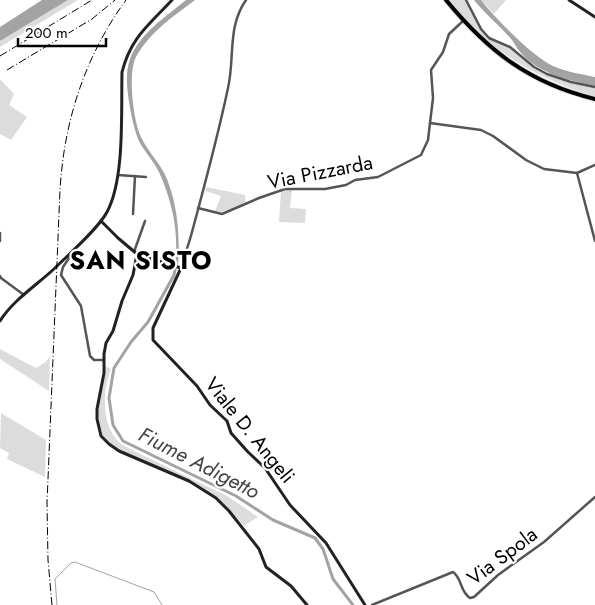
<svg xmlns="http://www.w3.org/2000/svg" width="595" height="605" viewBox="0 0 595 605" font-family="Jost,sans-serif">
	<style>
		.green { fill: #dcdcdc }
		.water { fill: #a3a3a3 }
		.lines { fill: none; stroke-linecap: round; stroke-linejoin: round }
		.stream { stroke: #a3a3a3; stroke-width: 1 }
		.canal { stroke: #a3a3a3; stroke-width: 3 }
		.primary-casing { stroke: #dbdbdb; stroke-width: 6 }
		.street { stroke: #555; stroke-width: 2.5 }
		.secondary { stroke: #222; stroke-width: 3 }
		.primary { stroke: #000; stroke-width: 4 }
		.rail { stroke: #000; stroke-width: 1; stroke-dasharray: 8 2.5 1 2.5; stroke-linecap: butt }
		.labels { text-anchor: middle; stroke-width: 4.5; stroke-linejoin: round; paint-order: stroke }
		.street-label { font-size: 20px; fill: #000; stroke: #fff }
		.water-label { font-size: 21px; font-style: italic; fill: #444; stroke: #fff }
		.district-label { font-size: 25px; font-weight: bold; letter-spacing: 1px; fill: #000; stroke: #fff }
	</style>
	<rect width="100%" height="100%" fill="#fff"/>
	<g class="green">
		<polygon points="68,0 78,0 0,47 0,41"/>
		<path d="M448,0H465L475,19L488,38L509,48L533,68L543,73L572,83L595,88V97C534,77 489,51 448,0Z"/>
		<polygon points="481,0 506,0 494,14"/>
		<polygon points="0,79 14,94 9,105 27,117 11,140 0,134"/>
		<polygon points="206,187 245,195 246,204 229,211 227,210 222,212 215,211 221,196 205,191"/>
		<polygon points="292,189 290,208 306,209 305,223 279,222 281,191"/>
		<polygon points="0,349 36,368 46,362 50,356 49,391 0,359"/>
		<path d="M105,366L111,369C103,389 101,420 116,439C120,444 127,447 132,450L227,496L258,517L244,526C230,510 213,495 194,484C173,472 107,454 99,430C93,414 105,384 105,366Z"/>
		<polygon points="1,413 46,440 45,477 7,459 9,453 0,448"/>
	</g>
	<g class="water">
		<polygon points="42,0 68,0 0,41 0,27"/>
		<path d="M186,0H195C174,16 151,31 137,55C127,71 133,120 141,137C148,152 161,164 167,179C178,207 180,236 178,266L175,265C179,235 173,206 162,179C157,165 147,155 140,143C133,130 126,91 127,76C127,67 130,57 134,50C146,29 168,15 186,0Z"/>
		<path d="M474,0H481C495,18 533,57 553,66C566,72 581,74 595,77V86C569,80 539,74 521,53C517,49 515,44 512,40C500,26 486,15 474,0Z"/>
	</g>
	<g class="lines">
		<polyline class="stream" points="57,605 55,579 71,563 75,562 154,592 162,605"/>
		<polyline class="canal" points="176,265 174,275 148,322 131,342 114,368 109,398 113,425 123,441 236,496 273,520 315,538 323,549 333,579 353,605"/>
		<defs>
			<path id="primary" d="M446,0C488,51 529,83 595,99"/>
		</defs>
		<use href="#primary" class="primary-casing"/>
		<g class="street">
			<polyline points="466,0 481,29 489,38 510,47 534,67 547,74 571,82 595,87"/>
			<polyline points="430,123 481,130 493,136 526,160 544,169 577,173 595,165"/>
			<polyline points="577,173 595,241"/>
			<polyline points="118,175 146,177"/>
			<polyline points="198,208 222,214 259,198 285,189 325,189 346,185 355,180 378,177 421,155 428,140 430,123 433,98 431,70 443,52 449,34 463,21"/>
			<polyline points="133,214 135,176"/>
			<polyline points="0,233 0,241"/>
			<polyline points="75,249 63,267 61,275 81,306 90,356 94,360 104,360"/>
			<polyline points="134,252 145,221"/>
			<path d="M181,268C184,256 189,244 192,232C205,184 218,136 228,88C235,58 227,27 246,0"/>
			<polyline points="0,276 1,278 24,295"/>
			<path d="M372,605L453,572C462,578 460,592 470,598L474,597L498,575L544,542L595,497"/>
		</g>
		<g class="secondary">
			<polyline points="569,0 595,17"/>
			<polyline points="101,221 118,238 137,254 181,268 153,328 153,340 197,386 210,405 227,421 231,433 248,452 265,468 290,505 326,543 365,605"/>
			<polyline points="137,254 133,275 122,301 113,331 106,343 104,354 104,373 97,409 97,419 101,436 109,444 119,451 189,481 216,498 229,511 259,549 266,567 291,586 307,605"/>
			<path d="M0,321C13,300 37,285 55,268C69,254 98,229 107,212C125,179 121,111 122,72C131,37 149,25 172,0"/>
		</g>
		<use href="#primary" class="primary"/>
		<g class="rail">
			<polyline points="0,56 92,0"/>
			<polyline points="7,70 92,19 115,0"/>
			<path d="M52,605L48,560L47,503L60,190C64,121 85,56 126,0"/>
		</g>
	</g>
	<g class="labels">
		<g class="street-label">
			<text transform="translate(320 172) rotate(-11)" y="7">Via Pizzarda</text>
			<text transform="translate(250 430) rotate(51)" y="7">Viale D. Angeli</text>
			<text transform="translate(502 556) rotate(-37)" y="7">Via Spola</text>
		</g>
		<g class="water-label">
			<text transform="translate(199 463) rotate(27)" y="7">Fiume Adigetto</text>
		</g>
		<g class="district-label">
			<text x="141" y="269">SAN SISTO</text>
		</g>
	</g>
	<path d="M18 38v8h88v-8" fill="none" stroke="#000000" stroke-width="2.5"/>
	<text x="25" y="38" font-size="15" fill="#000000" stroke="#ffffff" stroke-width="4" paint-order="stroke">200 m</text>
</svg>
